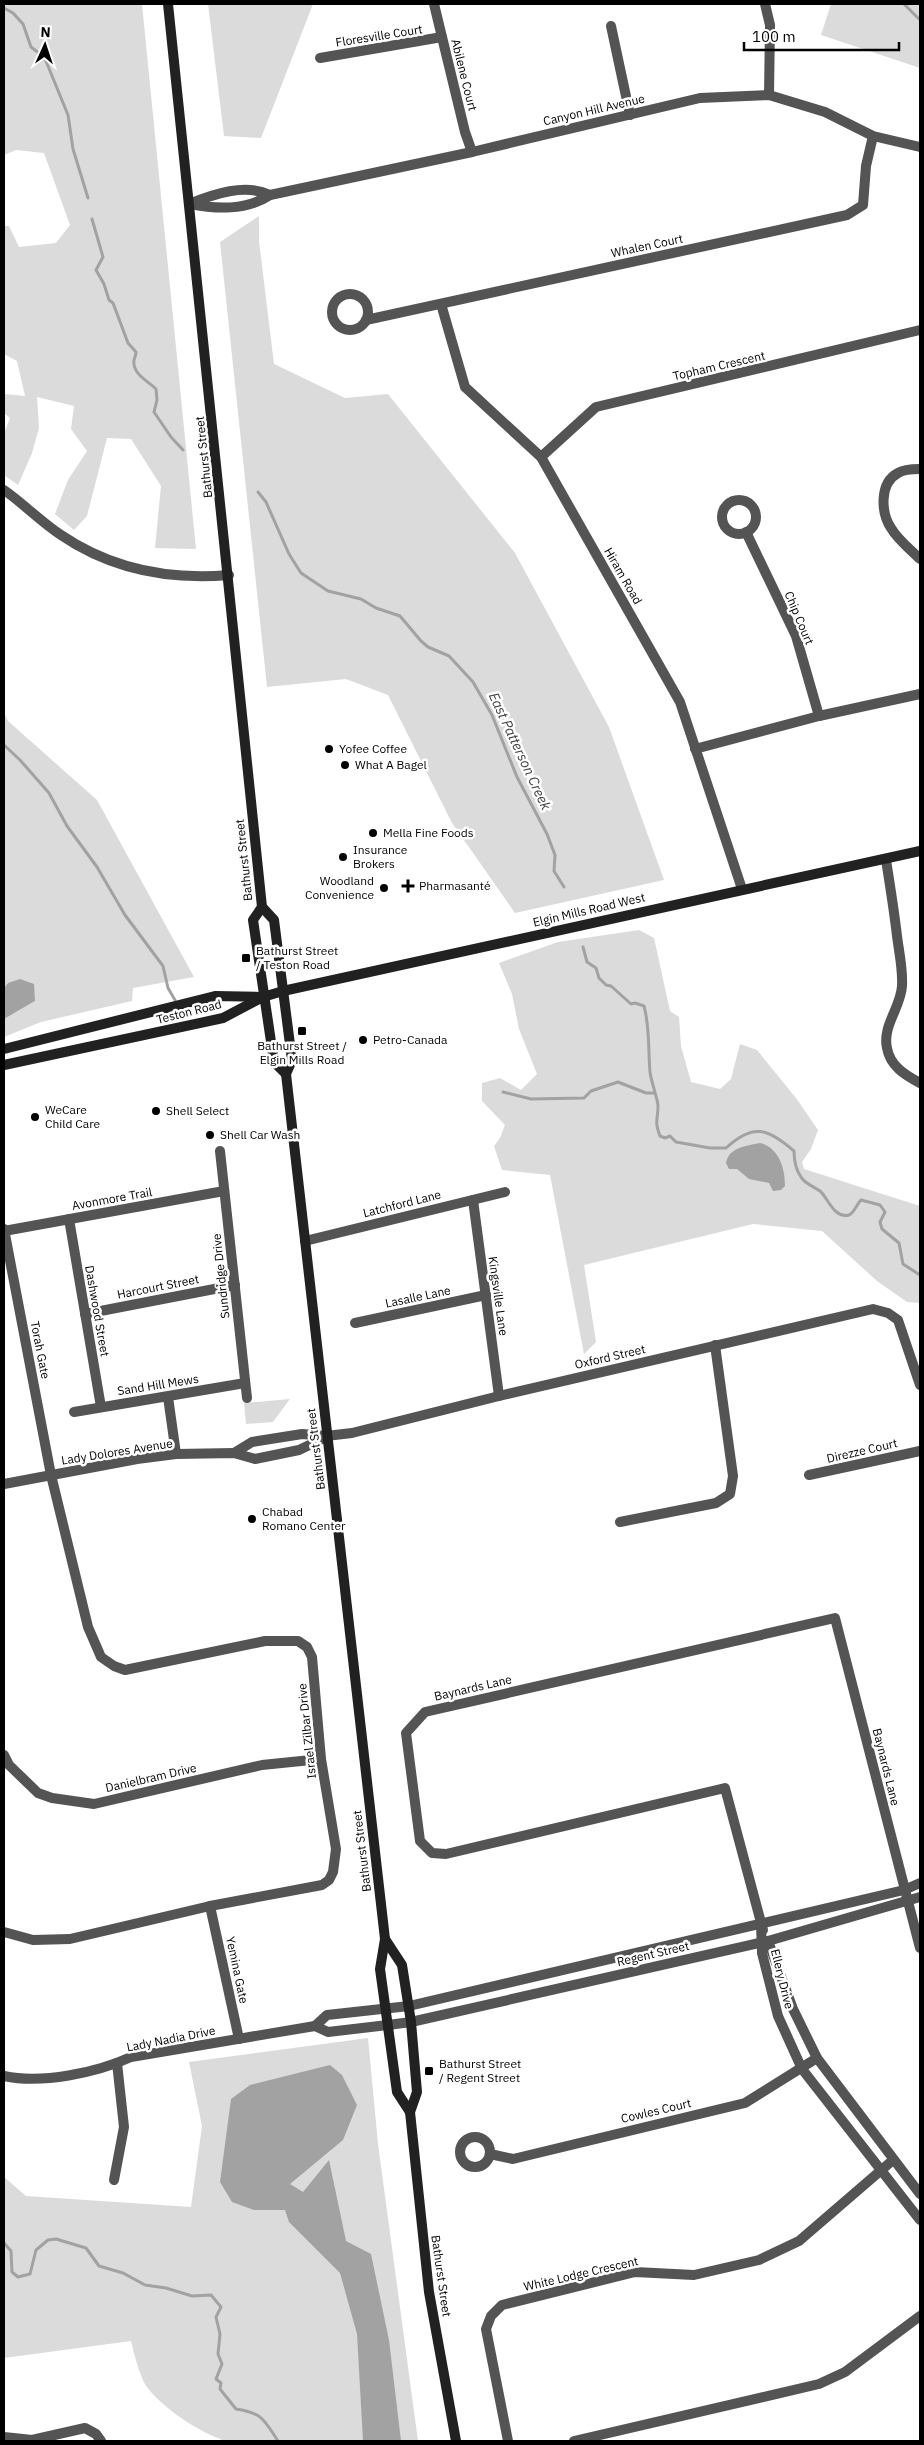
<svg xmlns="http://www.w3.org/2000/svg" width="924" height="2445" viewBox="0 0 924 2445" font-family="'IBM Plex Sans',sans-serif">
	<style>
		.green { fill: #dbdbdb }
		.water { fill: #a2a2a2 }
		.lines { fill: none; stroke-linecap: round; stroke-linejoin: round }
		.stream { stroke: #a2a2a2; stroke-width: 3 }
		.minor { stroke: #545454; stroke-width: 10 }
		.tertiary { stroke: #545454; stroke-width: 10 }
		.secondary { stroke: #212121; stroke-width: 10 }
		.poi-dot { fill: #000; stroke: #fff; stroke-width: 2 }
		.labels { text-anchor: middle; stroke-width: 5; stroke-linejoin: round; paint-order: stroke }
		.street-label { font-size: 12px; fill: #000; stroke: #fff }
		.poi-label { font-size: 12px; fill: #000; stroke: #fff; text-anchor: start }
		.water-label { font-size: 14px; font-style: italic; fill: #434343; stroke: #fff }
	</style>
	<rect width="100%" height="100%" fill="#fff"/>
	<g class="green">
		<polygon points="4,4 142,4 196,549 155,548 161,486 131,439 107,438 87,516 74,530 55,514 68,480 87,451 71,429 74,406 37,397 39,428 32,453 18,485 4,475 4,434 10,418 4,413 4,394 25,396 17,361 4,354 4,226 9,226 19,247 56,243 70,225 44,153 16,150 4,155"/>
		<polygon points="208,4 313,4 261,138 224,136"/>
		<polygon points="831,4 920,4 920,68 821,35"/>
		<polygon points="259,216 259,241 274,364 345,398 388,394 515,553 609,727 664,880 515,913 452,823 388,695 346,679 267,687 220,242"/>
		<polygon points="4,713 8,721 97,800 194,977 133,988 132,1001 41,1022 4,1037 4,1019 35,1001 8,983 4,988"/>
		<polygon points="639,930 654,938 670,1011 679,1017 681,1046 691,1082 720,1089 731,1079 740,1044 757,1050 796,1098 818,1130 811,1149 802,1162 804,1169 920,1206 920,1303 907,1302 877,1281 822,1231 753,1224 584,1265 596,1342 584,1354 550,1175 502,1170 494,1146 500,1138 505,1125 482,1101 482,1083 500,1078 521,1090 537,1074 519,1029 512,994 499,963 558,942"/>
		<polygon points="290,1399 273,1422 246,1424 244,1403"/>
		<path d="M368,2038L378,2144L418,2441H220L221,2439C198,2432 150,2400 142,2378C137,2366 134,2353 131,2341L4,2358V2177L26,2196L191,2207L202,2126L189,2062Z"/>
	</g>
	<g class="water">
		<polygon points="20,979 34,984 35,1001 4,1019 4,988 8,983"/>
		<path d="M760,1143C779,1148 785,1168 785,1186L781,1190L773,1191L769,1183L749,1179L737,1169H729L726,1163C729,1147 746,1146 760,1143Z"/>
		<polygon points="330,2065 342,2075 357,2105 343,2140 290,2184 303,2192 329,2160 346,2241 371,2254 389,2340 401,2441 363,2441 357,2334 340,2273 289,2222 285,2210 254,2210 232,2202 220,2182 231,2099 250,2085"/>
	</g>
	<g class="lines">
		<g class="stream">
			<polyline points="904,4 920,20"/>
			<polyline points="4,8 13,13 23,24 31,47 44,57 48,66 68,115 73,149 88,198"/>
			<path d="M92,219L103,257L96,270L104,284L109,300L113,303L128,343L136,352C136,355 135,357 134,360C132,374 148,381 156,389L157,400L154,412L171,437L183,450"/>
			<polyline points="258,492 266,502 289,554 301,573 328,591 361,599 376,608 400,616 421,641 428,647 449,656 473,682 492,715 517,777 547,834 555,855 554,871 564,887"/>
			<polyline points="4,745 20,760 49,793 67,826 97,867 125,915 163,966 168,988 175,1000"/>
			<path d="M583,947L587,962L596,968L599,978L606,985L611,986L631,1004L635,1003L644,1006C650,1028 648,1049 650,1072C651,1081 658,1100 658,1106C658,1121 654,1120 660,1136L665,1138L670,1136L676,1142L710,1148H726C753,1123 767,1128 794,1151C794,1159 796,1170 801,1177C804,1183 814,1187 820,1191C828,1198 834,1219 849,1215C854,1213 857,1204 861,1200L880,1205L885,1212L880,1222L882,1229L899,1243L903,1264L920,1275"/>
			<polyline points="503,1092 531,1099 584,1098 591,1091 618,1082 646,1093 654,1093"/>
			<path d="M4,2243L11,2251L12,2272L18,2277L30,2274L36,2250L48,2240L56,2239L86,2248L99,2266L123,2273L145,2285L166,2288L192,2296L211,2295L221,2307L216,2317L220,2334L218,2354L222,2364L216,2379L221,2383L220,2389L236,2409C263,2413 264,2420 278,2441"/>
		</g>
		<g class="minor">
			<polyline points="434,4 465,132 472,152"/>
			<polyline points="765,4 770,25 769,95"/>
			<polyline points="611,26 630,115"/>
			<polyline points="320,58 442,37"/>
			<circle cx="350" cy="312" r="18"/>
			<polyline points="441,304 465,387 541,457 680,702 742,889"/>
			<polyline points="366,320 847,215 863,205 866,166 873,136"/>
			<polyline points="541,457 596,407 920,330"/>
			<path d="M920,469C913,469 904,469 898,473C879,483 881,513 891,528C898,540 910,549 920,559"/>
			<path d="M4,490C24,504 41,522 61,535C111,569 170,580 229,575"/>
			<circle cx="739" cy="517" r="17"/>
			<polyline points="746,532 796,636 819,716"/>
			<polyline points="695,749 819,716 920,694"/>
			<path d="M886,860C890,885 894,910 897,936C899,952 903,969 902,986C901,1007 882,1026 887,1048C890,1066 905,1075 920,1083"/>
			<polyline points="220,1151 247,1398"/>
			<polyline points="473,1200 499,1396"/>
			<polyline points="69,1219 101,1407"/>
			<polyline points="4,1229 51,1475 88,1627 101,1657 114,1666 125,1670 265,1641 298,1641 307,1647 312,1657 321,1759 336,1849 333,1872 329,1880 322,1885 210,1906 70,1939 33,1940 4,1932"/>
			<polyline points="4,1231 224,1191"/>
			<polyline points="305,1241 505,1192"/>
			<polyline points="85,1314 235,1285"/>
			<polyline points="355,1323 486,1295"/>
			<polyline points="168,1397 176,1454"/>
			<polyline points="74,1412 245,1383"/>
			<polyline points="234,1453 252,1442 302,1434 326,1436 352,1433 499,1396 873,1309 888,1313 898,1320 920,1385"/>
			<polyline points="809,1475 920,1451"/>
			<polyline points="4,1484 137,1459 176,1454 234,1453 255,1459 299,1450 326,1437"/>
			<polyline points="620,1522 716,1503 730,1494 733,1476 715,1345"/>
			<polyline points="4,1755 9,1765 38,1793 52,1798 94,1804 262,1765 321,1759"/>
			<polyline points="210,1906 239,2039"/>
			<polyline points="763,1930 725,1788 446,1854 432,1853 420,1841 406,1733 425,1712 835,1618 920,1948"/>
			<polyline points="315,2026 328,2032 388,2025"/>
			<path d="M4,2076C42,2084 96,2073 131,2057L315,2026L327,2015L409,2006"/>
			<circle cx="475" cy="2152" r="15"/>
			<polyline points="490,2154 513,2159 745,2103 817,2058"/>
			<polyline points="114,2180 124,2127 117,2063"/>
			<polyline points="4,2437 32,2440 85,2428 96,2434 101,2441"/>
			<polyline points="508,2441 486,2329 491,2316 502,2305 635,2272 694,2275 759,2260 799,2241 893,2160"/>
			<polyline points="574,2441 819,2384 845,2372 920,2316"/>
		</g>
		<g class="tertiary">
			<path d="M189,204C216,209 246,211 270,195L472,152L700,98L769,95L825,112L873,136L920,147"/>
			<path d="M189,204C214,194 245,183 270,195"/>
			<polyline points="761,1924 762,1953 778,2016 802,2069 920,2220"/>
			<polyline points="768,1941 793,2009 817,2058 920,2194"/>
			<polyline points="409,2006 904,1890 920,1883"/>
			<polyline points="388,2025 411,2022 768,1941 920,1897"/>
		</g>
		<g class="secondary">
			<polyline points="168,4 262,907 274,920 292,1060 286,1074 385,1939 380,1969 397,2092 410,2112"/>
			<polyline points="262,907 253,920 274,1062 286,1074"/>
			<polyline points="4,1049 215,996 262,997"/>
			<polyline points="4,1065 223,1018 263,997 283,991 920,851"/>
			<polyline points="385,1939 402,1965 411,2022 417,2092 410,2112 429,2292 456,2441"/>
		</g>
	</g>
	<g class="poi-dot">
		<circle cx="329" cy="749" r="5"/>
		<circle cx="345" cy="765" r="5"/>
		<circle cx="373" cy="833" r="5"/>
		<circle cx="343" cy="857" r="5"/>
		<path d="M405.5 878.5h5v5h5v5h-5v5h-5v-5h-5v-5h5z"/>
		<circle cx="384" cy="888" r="5"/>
		<rect x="241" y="953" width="10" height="10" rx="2.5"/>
		<rect x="297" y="1026" width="10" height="10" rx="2.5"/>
		<circle cx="363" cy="1040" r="5"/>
		<circle cx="156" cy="1111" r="5"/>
		<circle cx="35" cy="1117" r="5"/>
		<circle cx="210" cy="1135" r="5"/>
		<circle cx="252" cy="1519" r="5"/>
		<rect x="424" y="2066" width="10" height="10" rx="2.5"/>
	</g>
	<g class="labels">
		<g class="street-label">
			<text transform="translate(379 36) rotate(-9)" y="4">Floresville Court</text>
			<text transform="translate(464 75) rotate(76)" y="4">Abilene Court</text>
			<text transform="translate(594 110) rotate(-13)" y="4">Canyon Hill Avenue</text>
			<text transform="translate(647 246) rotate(-12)" y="4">Whalen Court</text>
			<text transform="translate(719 366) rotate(-13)" y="4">Topham Crescent</text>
			<text transform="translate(204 457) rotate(-96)" y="4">Bathurst Street</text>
			<text transform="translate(623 576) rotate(60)" y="4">Hiram Road</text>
			<text transform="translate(799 618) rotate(67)" y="4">Chip Court</text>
			<text transform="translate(244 860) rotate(-96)" y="4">Bathurst Street</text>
			<text transform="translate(589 910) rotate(-13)" y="4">Elgin Mills Road West</text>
			<text transform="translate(189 1012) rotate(-14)" y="4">Teston Road</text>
			<text transform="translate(112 1199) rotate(-10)" y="4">Avonmore Trail</text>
			<text transform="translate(402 1204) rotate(-14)" y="4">Latchford Lane</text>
			<text transform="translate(221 1276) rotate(-96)" y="4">Sundridge Drive</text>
			<text transform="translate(158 1287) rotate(-11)" y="4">Harcourt Street</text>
			<text transform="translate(498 1296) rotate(82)" y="4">Kingsville Lane</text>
			<text transform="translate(418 1297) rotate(-12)" y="4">Lasalle Lane</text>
			<text transform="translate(97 1311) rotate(80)" y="4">Dashwood Street</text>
			<text transform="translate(40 1350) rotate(79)" y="4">Torah Gate</text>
			<text transform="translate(610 1357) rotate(-13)" y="4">Oxford Street</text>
			<text transform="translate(158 1385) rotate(-9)" y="4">Sand Hill Mews</text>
			<text transform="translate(316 1449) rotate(-97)" y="4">Bathurst Street</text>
			<text transform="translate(862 1451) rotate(-13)" y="4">Direzze Court</text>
			<text transform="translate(117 1452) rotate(-9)" y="4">Lady Dolores Avenue</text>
			<text transform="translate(473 1688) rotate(-13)" y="4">Baynards Lane</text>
			<text transform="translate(307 1731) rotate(-96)" y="4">Israel Zilbar Drive</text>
			<text transform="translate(886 1767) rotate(76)" y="4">Baynards Lane</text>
			<text transform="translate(151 1778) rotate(-13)" y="4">Danielbram Drive</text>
			<text transform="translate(362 1851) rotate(-97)" y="4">Bathurst Street</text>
			<text transform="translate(653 1954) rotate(-13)" y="4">Regent Street</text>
			<text transform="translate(237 1970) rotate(78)" y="4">Yemina Gate</text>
			<text transform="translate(782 1979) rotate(76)" y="4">Ellery Drive</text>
			<text transform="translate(171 2039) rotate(-11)" y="4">Lady Nadia Drive</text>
			<text transform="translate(656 2111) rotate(-13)" y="4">Cowles Court</text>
			<text transform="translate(581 2274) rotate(-13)" y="4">White Lodge Crescent</text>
			<text transform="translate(441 2276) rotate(82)" y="4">Bathurst Street</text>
		</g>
		<g class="poi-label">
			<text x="339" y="753">Yofee Coffee</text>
			<text x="355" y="769">What A Bagel</text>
			<text x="383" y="837">Mella Fine Foods</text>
			<text x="353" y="854">Insurance<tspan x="353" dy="14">Brokers</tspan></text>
			<text x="374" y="885" text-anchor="end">Woodland<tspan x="374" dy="14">Convenience</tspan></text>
			<text x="419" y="890">Pharmasanté</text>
			<text x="256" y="955">Bathurst Street<tspan x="256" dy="14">/ Teston Road</tspan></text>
			<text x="373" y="1044">Petro-Canada</text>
			<text x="302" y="1050" text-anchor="middle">Bathurst Street /<tspan x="302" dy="14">Elgin Mills Road</tspan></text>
			<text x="45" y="1114">WeCare<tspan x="45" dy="14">Child Care</tspan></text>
			<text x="166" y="1115">Shell Select</text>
			<text x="220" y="1139">Shell Car Wash</text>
			<text x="262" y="1516">Chabad<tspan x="262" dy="14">Romano Center</tspan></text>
			<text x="439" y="2068">Bathurst Street<tspan x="439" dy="14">/ Regent Street</tspan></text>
		</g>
		<g class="water-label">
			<text transform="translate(520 751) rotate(65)" y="5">East Patterson Creek</text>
		</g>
	</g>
	<rect width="924" height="2445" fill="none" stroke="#000000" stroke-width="10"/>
	<g transform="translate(45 45) rotate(3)" stroke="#ffffff" stroke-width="4" paint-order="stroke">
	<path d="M0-4L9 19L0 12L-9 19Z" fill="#000000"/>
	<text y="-8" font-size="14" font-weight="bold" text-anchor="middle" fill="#000000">N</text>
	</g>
	<path d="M744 42v8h155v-8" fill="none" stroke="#000000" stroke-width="2.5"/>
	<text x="752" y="42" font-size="15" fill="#000000" stroke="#ffffff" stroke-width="4" paint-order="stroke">100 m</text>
</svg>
